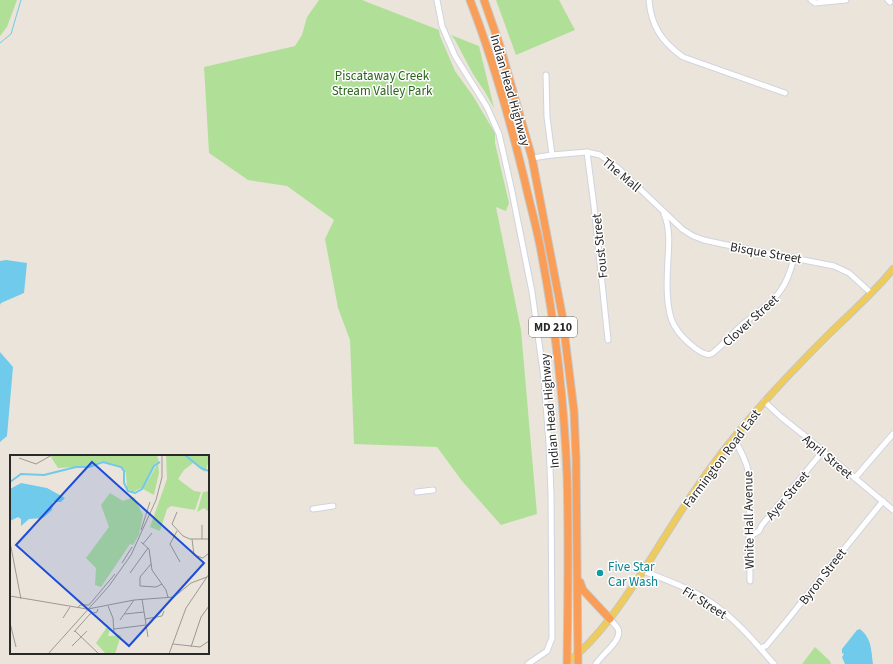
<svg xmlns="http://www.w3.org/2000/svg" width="893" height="664" viewBox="0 0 893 664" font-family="'Source Sans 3',sans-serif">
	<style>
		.green { fill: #b0e098 }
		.water { fill: #6fcaeb }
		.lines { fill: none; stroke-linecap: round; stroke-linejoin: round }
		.stream { stroke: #6fcaeb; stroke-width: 1 }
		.minor-casing { stroke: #d0d3e1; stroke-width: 7 }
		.major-casing { stroke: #c7c7c7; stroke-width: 8 }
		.highway-casing { stroke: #c7c7c7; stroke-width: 9 }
		.minor { stroke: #fff; stroke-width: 5 }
		.major { stroke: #edcb5d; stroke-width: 6 }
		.highway { stroke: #fa9d56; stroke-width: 7 }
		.culture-dot { fill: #0f9aa8; stroke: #fff; stroke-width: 1.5 }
		.labels { text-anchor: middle; stroke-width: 3; stroke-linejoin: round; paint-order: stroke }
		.shield { fill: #fff; stroke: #696969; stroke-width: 1 }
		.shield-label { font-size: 12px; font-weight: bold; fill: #292929 }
		.park-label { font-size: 13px; fill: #2a631b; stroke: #fff }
		.street-label { font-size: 13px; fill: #292929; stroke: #fff }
		.culture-label { font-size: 13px; fill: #0d838f; stroke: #fff; text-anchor: start }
		.inset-river { fill: none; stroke: #6fcaeb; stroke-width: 2 }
		.inset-road { fill: none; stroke: #9d9993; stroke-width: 1 }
		.view { fill: #1d4ed8; fill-opacity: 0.15; stroke: #1d4ed8; stroke-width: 2 }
		.inset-edge { fill: none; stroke: #292929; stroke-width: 2 }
	</style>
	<rect width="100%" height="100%" fill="#ebe4da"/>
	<g class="green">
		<polygon points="0,0 17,0 7,27 0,36"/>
		<polygon points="319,0 362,0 439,30 440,36 455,71 473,96 495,133 495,143 509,203 506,211 496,207 521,330 537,514 501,525 462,481 437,447 354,444 350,340 338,308 325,239 334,220 287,186 248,180 209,153 204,67 295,46 302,35 307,17"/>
		<polygon points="496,0 559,0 575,30 516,55"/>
		<polygon points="451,35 479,46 494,108 485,92 473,74 455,40"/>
		<polygon points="815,647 830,661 831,664 802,664"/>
	</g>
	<g class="water">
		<polygon points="6,260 27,263 24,293 1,303 0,305 0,261"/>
		<polygon points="0,352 13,367 7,436 0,442"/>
		<path d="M860,629C872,639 871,650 873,664H845L842,657L844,654L842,653V649L857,630Z"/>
	</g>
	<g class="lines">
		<polyline class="stream" points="0,43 11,34 21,0"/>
		<defs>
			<g id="minor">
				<polyline points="437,0 442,26 455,56 487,107 499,134 511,187 532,292 544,379 549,443 551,494 552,638 547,651 528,664"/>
				<path d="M649,0C651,26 662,42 683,57L785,93"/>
				<polyline points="811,0 815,3 846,0"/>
				<polyline points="888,0 890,2"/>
				<polyline points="546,75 547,117 552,155"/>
				<polyline points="587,152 594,206 608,340"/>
				<polyline points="532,158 552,155 587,152 600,155 618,168 682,229 693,236 704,240 722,244 834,266 849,273 871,293"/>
				<path d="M664,214C670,228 669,243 668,259C667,277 665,309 674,325C679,334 687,342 695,348C699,351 706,356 711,354C715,353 736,330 742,325C771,301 785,297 794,257"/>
				<polyline points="764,401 781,417 805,436 893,510"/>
				<path d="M733,438C741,450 746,460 749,474L750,581"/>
				<polyline points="855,478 893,434"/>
				<polyline points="417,492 433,490"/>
				<polyline points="313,509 333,506"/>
				<polyline points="749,537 759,531 762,525 823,451"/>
				<path d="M643,571C669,581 698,591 720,609C741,625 757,645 774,664"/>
				<polyline points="760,648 766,646 789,618 815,585 883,501"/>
				<path d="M596,664C601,655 623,640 618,629C616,625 612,622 610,619"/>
			</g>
			<path id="major" d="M567,663C600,637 624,600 647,565C674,522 700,479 732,440C761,403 794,369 828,335C849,314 874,293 893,269"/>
			<g id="highway">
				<path d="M470,0C493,59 510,120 525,182C530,205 537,228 541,251C555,324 564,400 567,474C569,537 568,601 567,664"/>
				<polyline points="484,0 500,46 532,158 562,314 574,411 576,458 578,664"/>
				<polyline points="580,582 583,590 610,619"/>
			</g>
		</defs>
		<use href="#minor" class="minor-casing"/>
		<use href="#major" class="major-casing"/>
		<use href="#highway" class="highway-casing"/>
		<use href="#minor" class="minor"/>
		<use href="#major" class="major"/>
		<use href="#highway" class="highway"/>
	</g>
	<circle class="culture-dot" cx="600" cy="573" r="4"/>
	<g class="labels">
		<rect class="shield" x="529" y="317" width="48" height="20" rx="3"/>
		<g class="shield-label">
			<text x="553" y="331">MD 210</text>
		</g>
		<g class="park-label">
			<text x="382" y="80">Piscataway Creek<tspan x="382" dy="15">Stream Valley Park</tspan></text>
		</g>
		<g class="street-label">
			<text transform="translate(511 90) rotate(74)" y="5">Indian Head Highway</text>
			<text transform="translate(622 174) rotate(40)" y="5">The Mall</text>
			<text transform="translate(599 246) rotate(-96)" y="5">Foust Street</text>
			<text transform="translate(766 252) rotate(10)" y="5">Bisque Street</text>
			<text transform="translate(750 320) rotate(-42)" y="5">Clover Street</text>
			<text transform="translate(549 411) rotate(-95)" y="5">Indian Head Highway</text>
			<text transform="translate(828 456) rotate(40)" y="5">April Street</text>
			<text transform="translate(721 458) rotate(-53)" y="5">Farmington Road East</text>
			<text transform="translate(787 495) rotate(-50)" y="5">Ayer Street</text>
			<text transform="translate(748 520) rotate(-91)" y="5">White Hall Avenue</text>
			<text transform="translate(822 576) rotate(-52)" y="5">Byron Street</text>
			<text transform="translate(705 602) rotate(32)" y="5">Fir Street</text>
		</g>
		<g class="culture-label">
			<text x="608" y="571">Five Star<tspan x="608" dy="15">Car Wash</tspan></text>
		</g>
	</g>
	<g transform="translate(10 455)">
		<rect width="199" height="199" fill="#ebe4da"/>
		<path d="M43,0H147L149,7L145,9L133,32L123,37L117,33L116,18L111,12L92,6L79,11L48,13L41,2ZM156,0H199V6L195,17L183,8L174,15L168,24L184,36L191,37L185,55L161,51L157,54L150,76L140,72L157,24ZM148,8L149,18L144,40L133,34ZM199,36V57L194,53L187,57L193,37ZM100,38L113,46L124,42L133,60L129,80L123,90L120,89L91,132L85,130L86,113L76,103L99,72L91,50ZM97,172L100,175L98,181L111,180L105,199H96L86,188Z" fill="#b0e098"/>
		<path d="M11,28L37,33L55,43L51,47H43L42,55L33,63L19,64L11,71V64L8,62L0,66V34Z" fill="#6fcaeb"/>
		<path class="inset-river" d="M175,0L191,13L199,16M0,27L11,19L34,20L66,12H79L93,7L111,12L114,16V28L118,36L125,38L132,34L144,11L150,7"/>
		<path class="inset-road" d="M9,3L26,9L42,0M167,57L162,69L173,81L180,84H199M131,75L140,47M167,76L160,89L170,107M182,84L184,100L193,103L199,98M192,84V70M0,87L11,144M131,87L139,94L142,115L156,135L158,142M133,89L142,78M112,108L122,92M141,109L130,122V131L146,132L152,129M120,118L138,93M0,141L77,154M132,144L138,182M98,151L103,163L104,178M68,153L70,150H79L105,119M78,154L124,145L164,142L181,128L197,122M115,159L134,157M53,163L60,152M135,164L152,161L154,156M110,165L124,145M0,168L6,192M104,174L136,170M65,176L89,199M64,177L80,159L87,157L88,154M163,189L190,192L199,186M62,191L77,176M181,192L191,162L199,151M38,199L99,131L121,100L146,45L152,22V0M159,199L176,153L199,119"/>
		<path class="view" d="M82,7L194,108L119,191L6,90Z"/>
		<rect width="199" height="199" class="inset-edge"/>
	</g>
</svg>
